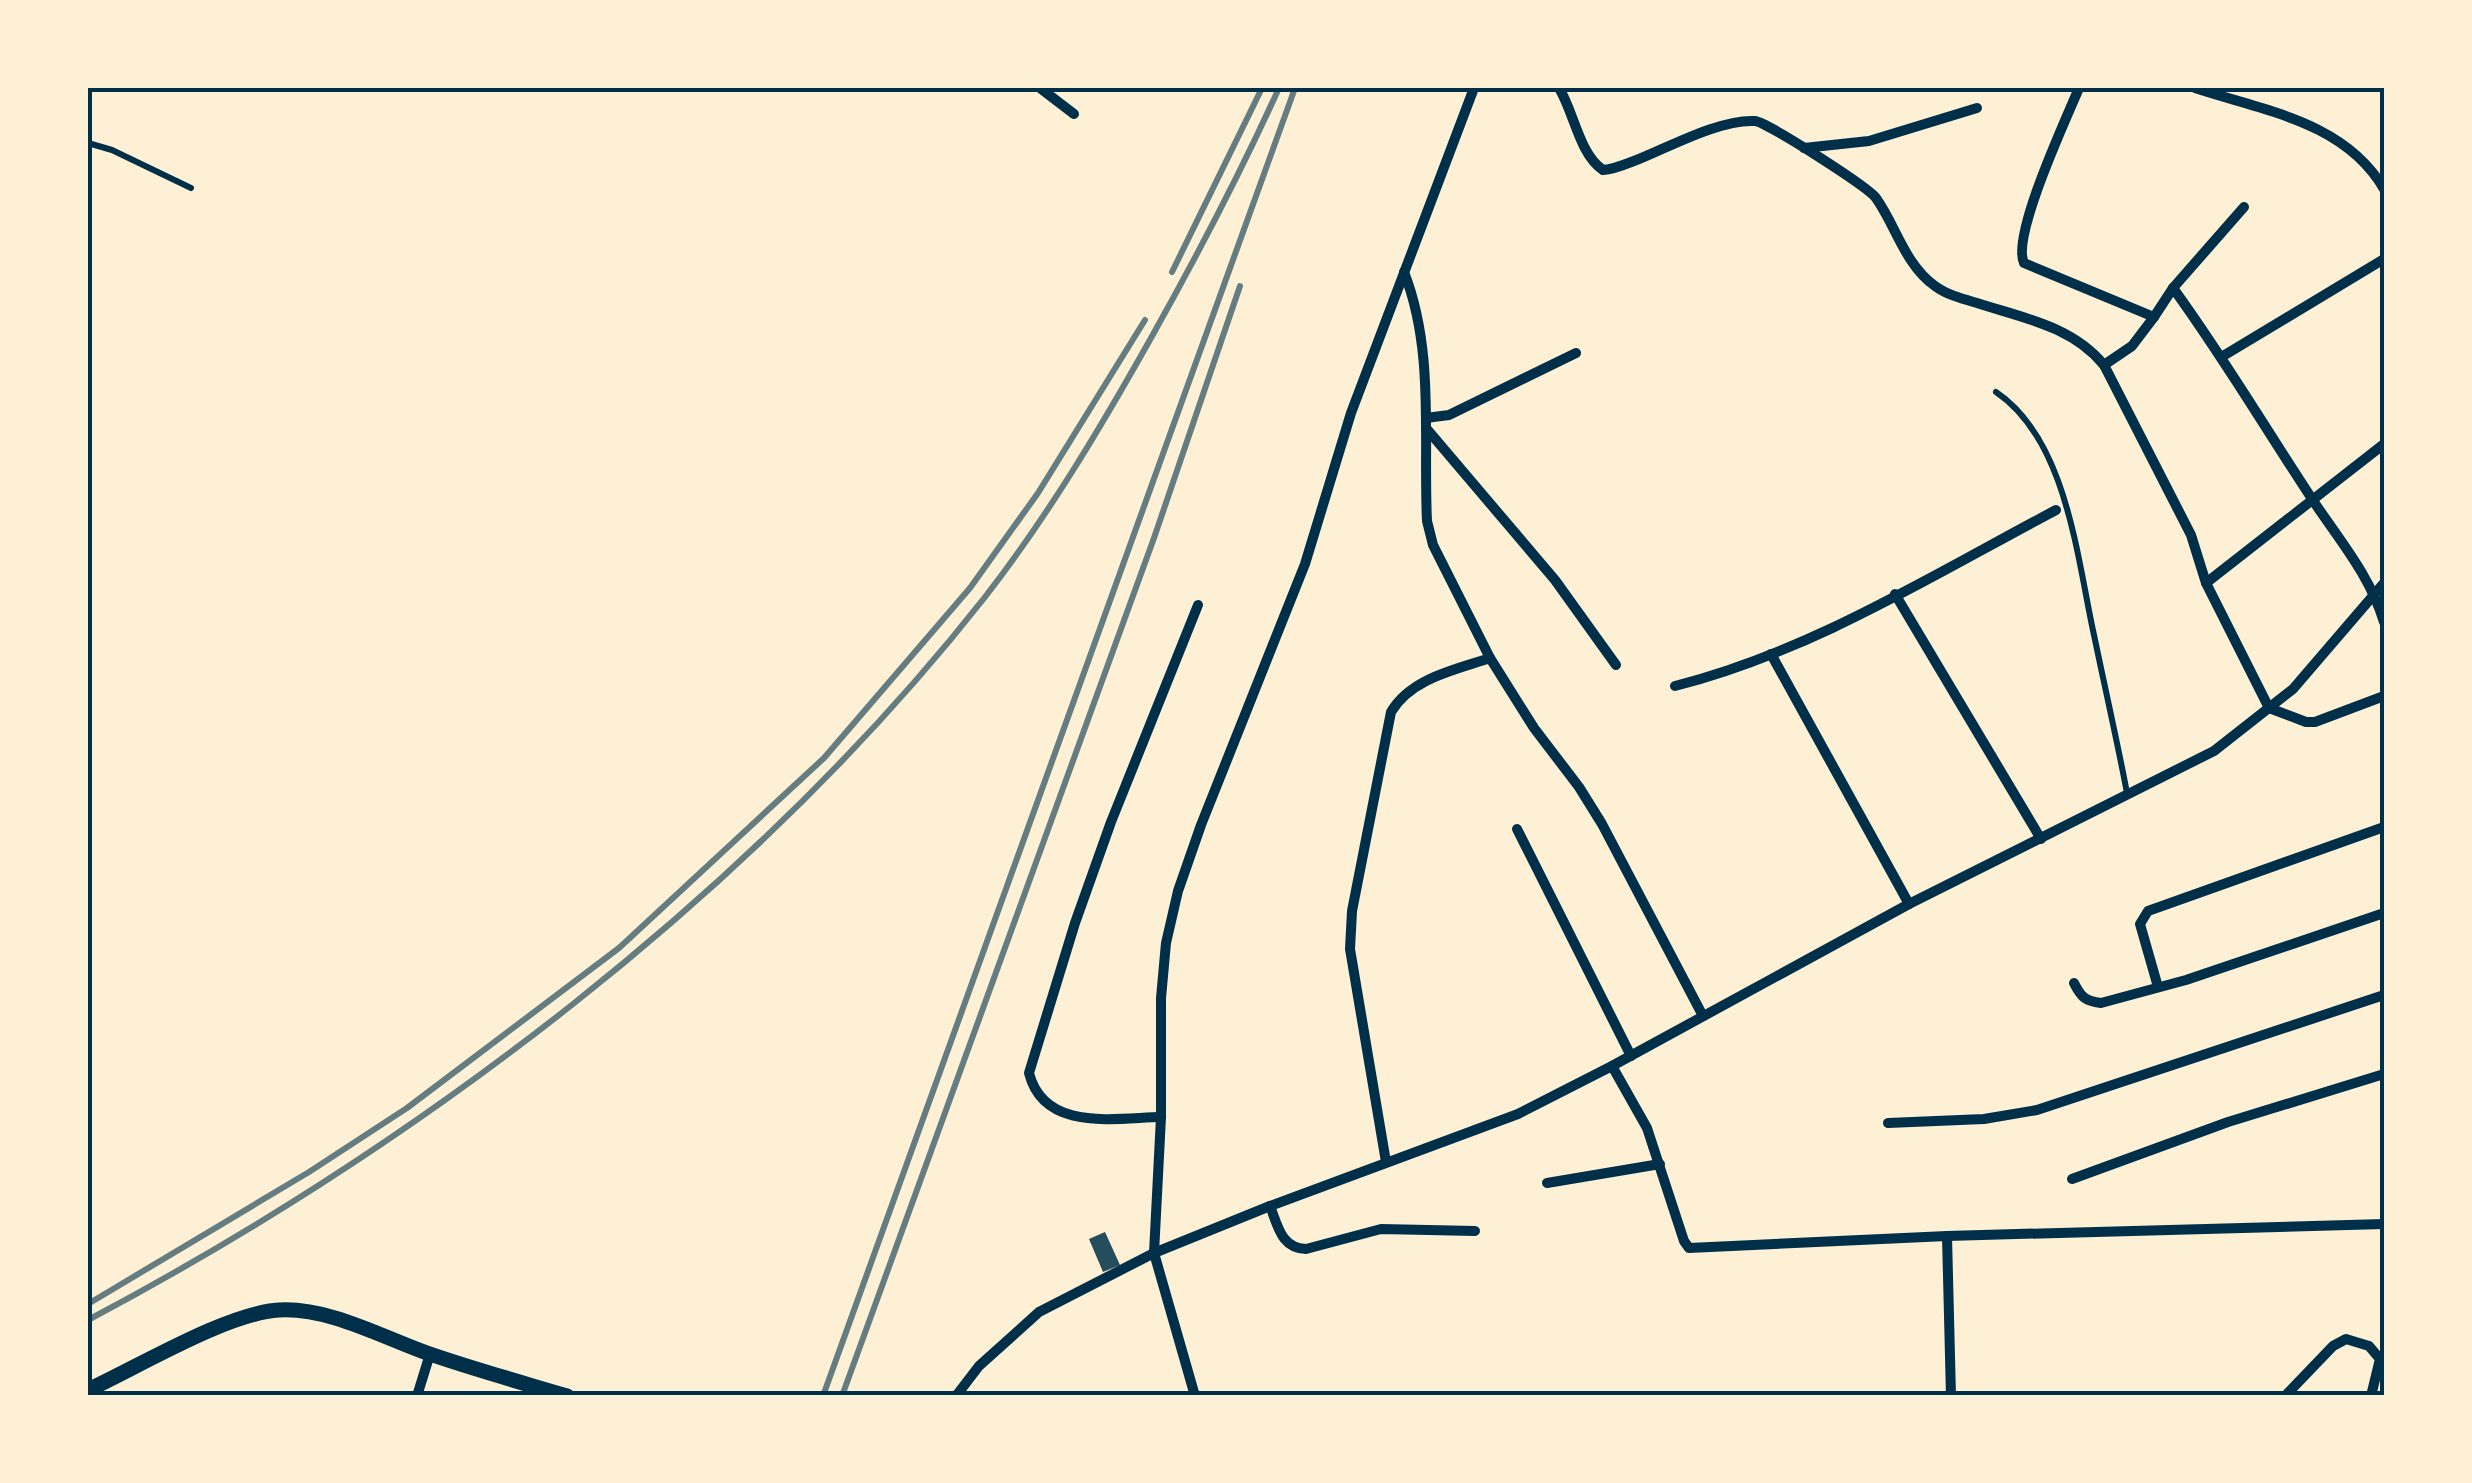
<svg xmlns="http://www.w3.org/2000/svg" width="2472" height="1483" viewBox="0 0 2472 1483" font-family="'Titillium Web',sans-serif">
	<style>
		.building { fill: #264d5e }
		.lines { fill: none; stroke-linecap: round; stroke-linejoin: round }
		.service { stroke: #003049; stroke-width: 6 }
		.minor { stroke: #003049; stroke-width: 10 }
		.tertiary { stroke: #003049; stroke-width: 15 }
		.rail { stroke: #657d81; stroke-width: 6 }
		.neatline { fill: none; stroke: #003049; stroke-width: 4 }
	</style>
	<rect width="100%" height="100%" fill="#fdf0d5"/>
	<polygon class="building" points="1105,1232 1120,1265 1103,1272 1089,1239"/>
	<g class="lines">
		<g class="service">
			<polyline points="88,143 112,150 191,188"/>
			<path d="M1996,392C2067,440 2077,558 2094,635C2105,688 2117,740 2127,793"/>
		</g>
		<g class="minor">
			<polyline points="1040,88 1074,114"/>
			<path d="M1559,88C1574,112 1579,154 1603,170C1616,169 1628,163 1639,159C1671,146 1721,119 1755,121C1767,122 1868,187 1876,198C1896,226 1905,265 1935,286C1947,295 1963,299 1977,303C2023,318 2072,326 2104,365"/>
			<path d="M2079,88C2066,119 2011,237 2024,263L2154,317L2173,288C2224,358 2267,431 2314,502C2341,542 2370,576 2384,622"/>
			<path d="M2195,88C2265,111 2345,122 2384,189"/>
			<polyline points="1804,148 1869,141 1977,108"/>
			<polyline points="2173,288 2244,207"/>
			<polyline points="2154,317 2132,346 2104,365 2191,535 2206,583 2269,708 2306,722 2315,722 2384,696"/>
			<polyline points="2223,356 2384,259"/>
			<polyline points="1426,418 1449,415 1576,353"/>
			<polyline points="1426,428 1555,580 1616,665"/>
			<polyline points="2206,583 2384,444"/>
			<polyline points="1895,594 2041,839"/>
			<polyline points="1771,654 1909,904"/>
			<polyline points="1490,658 1534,728 1579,787 1602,824 1703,1016"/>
			<path d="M1675,686C1810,652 1933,575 2056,510"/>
			<polyline points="1517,829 1631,1056"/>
			<path d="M2074,983C2081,997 2085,1001 2101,1003L2186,980L2384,913"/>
			<polyline points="2158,987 2140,924 2148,911 2384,827"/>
			<polyline points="1612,1066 1647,1128 1684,1241 1689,1248 1947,1236 2384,1224"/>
			<path d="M1161,1117C1114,1118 1044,1132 1029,1073L1075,923L1111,822L1198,605"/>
			<polyline points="1888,1123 1984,1119 2037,1110 2384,995"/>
			<path d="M1386,1162L1350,949L1352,911L1391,712C1411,678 1455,670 1490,658L1433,545L1427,521C1423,439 1435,351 1404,272"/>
			<polyline points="2072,1179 2228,1122 2384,1074"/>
			<polyline points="1547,1183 1660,1164"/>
			<path d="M1270,1206C1278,1226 1281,1248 1306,1249L1381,1229L1475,1231"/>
			<polyline points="1947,1236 1951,1396"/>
			<polyline points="417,1396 430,1354"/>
			<polyline points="956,1396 979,1366 1039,1312 1154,1253 1270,1206 1518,1114 1612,1066 1909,904 2214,751 2293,689 2384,583"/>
			<polyline points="1195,1396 1154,1253 1161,1117 1161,998 1166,943 1178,891 1201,825 1305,564 1351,413 1474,88"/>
			<polyline points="2285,1396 2333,1346 2346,1339 2369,1346 2380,1359 2371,1396"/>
		</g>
		<path class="tertiary" d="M88,1390C138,1367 227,1313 279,1310C328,1307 382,1337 427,1353C473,1369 520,1382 567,1396"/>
		<g class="rail">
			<polyline points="1172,272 1262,88"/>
			<polyline points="88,1304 309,1172 407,1108 619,948 824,758 970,588 1038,493 1145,320"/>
			<path d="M88,1320C420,1144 752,893 985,597C1048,516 1101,427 1151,338C1197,256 1240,174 1279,88"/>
			<polyline points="823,1396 1295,88"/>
			<polyline points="842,1396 1154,538 1240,286"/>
		</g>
	</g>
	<rect width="2472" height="1483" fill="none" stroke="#fdf0d5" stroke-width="180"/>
	<rect x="90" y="90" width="2292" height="1303" class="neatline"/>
</svg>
